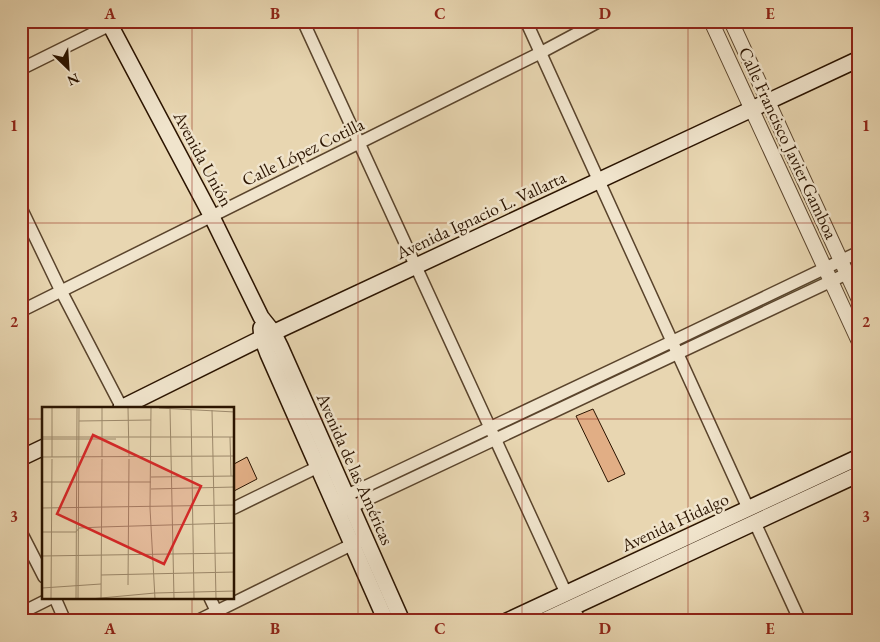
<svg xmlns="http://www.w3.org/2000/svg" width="880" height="642" viewBox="0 0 880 642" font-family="'EB Garamond',serif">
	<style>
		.green { fill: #b4be8d; stroke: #706946 }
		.building { fill: #e1ae85; stroke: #2b1400 }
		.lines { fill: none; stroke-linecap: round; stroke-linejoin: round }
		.minor-casing { stroke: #5a442c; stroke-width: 14 }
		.tertiary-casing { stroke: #5a442c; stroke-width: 16 }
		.secondary-casing { stroke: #2b1400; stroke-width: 18 }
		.minor { stroke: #f0e4cc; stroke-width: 11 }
		.tertiary { stroke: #f0e4cc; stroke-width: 14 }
		.secondary { stroke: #f0e4cc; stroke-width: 15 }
		.grid { fill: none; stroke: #8f2418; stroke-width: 1; stroke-opacity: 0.55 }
		.labels { text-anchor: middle; stroke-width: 5; stroke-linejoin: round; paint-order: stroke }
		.street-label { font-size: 18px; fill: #2b1400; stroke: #f0e4cc }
		.inset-road { fill: none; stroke: #9c886a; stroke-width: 1 }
		.view { fill: #d62828; fill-opacity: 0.15; stroke: #d62828; stroke-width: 2.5 }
		.inset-edge { fill: none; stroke: #2b1400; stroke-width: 2.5 }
		.neatline { fill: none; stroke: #8f2418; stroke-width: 2 }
		.grid-label { font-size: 16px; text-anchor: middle; font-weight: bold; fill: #8f2418 }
	</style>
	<rect width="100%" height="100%" fill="#e8d6b1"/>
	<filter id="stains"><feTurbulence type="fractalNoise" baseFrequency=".004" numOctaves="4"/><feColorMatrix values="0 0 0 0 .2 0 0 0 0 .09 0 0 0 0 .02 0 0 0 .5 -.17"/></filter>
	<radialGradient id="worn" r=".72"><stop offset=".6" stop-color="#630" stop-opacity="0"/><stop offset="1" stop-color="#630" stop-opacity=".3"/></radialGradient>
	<g class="green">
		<polygon points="823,273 826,279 692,342 689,335"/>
		<polygon points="668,347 671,352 511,427 509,422"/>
	</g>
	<g class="building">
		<polygon points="593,409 625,474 608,482 576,416"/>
		<polygon points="247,457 257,479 234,491 234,464"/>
	</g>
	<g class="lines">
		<defs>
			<g id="minor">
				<polyline points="303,21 566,593"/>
				<polyline points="526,21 748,508"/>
				<polyline points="21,69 118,21"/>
				<polyline points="21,208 59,287 122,408"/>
				<polyline points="21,311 540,53 600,21"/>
				<polyline points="339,499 671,342 859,252"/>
				<polyline points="234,508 324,464"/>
				<polyline points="345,510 859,268"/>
				<polyline points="755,523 800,621"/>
				<polyline points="21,532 44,577"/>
				<polyline points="55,598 65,621"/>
				<polyline points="210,598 221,621"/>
				<polyline points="573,607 580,621"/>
				<polyline points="21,613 51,598"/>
				<polyline points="197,621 359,541"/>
			</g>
			<g id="tertiary">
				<polyline points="711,21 859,342"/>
				<polyline points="731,21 859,300"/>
			</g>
			<g id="secondary">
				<polyline points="108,21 212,217 261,317 273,332 280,346 402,621"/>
				<polyline points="261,328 262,338 268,354 386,621"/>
				<polyline points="121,408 262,338 859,59"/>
				<polyline points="21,458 44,447"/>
				<polyline points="507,621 859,457"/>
				<polyline points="543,621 859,474"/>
			</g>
		</defs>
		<use href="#minor" class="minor-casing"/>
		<use href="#tertiary" class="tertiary-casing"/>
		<use href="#secondary" class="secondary-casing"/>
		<use href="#minor" class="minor"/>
		<use href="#tertiary" class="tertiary"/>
		<use href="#secondary" class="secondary"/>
	</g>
	<path class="grid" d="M192,21V408M358,21V621M522,21V621M688,21V621M21,223H859M21,419H44M234,419H859M192,598V621"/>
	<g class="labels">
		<g class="street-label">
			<text transform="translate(788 143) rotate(65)" y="6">Calle Francisco Javier Gamboa</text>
			<text transform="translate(303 152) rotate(-26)" y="6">Calle López Cotilla</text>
			<text transform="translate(203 159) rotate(62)" y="6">Avenida Unión</text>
			<text transform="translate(481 215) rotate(-25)" y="6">Avenida Ignacio L. Vallarta</text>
			<text transform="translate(355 469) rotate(66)" y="6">Avenida de las Américas</text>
			<text transform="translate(675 522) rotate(-25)" y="6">Avenida Hidalgo</text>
		</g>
	</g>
	<g transform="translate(42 407)">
		<rect width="192" height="192" fill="#e8d6b1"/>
		<path class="inset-road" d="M86,1L87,50M109,1L108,101L113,192M117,1L193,5M128,1L132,192M149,3L152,192M170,3L174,192M37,14L109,13M0,30H193M188,30L189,69M0,32H74M0,50L193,49M10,50V1M60,50V1M109,70L193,69M0,75H109M109,82L193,80M0,101L193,98M0,125H34L37,121L59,120L193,116M0,149L193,146M59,168L193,165M86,178L87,52M0,181L59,177M9,192L10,52M34,192L35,1M36,192L37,1M48,192L113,186L193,184M59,192L60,52"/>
		<path class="view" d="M51,28L159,79L122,157L15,107Z"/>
		<rect width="192" height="192" class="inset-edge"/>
	</g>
	<rect width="880" height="642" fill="none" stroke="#e8d6b1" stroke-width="55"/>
	<g transform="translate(68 68) rotate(155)" stroke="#f0e4cc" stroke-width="4" paint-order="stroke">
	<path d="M0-4L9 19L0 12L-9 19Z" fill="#2b1400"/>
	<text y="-8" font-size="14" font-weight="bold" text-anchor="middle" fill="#2b1400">N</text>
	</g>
	<rect x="28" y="28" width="824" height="586" class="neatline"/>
	<g class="grid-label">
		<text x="110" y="19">A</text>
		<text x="275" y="19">B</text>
		<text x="440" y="19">C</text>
		<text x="605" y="19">D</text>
		<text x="770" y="19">E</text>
		<text x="14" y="131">1</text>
		<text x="866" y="131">1</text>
		<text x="14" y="327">2</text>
		<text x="866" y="327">2</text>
		<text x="14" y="522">3</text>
		<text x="866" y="522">3</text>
		<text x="110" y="634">A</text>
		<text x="275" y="634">B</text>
		<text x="440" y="634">C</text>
		<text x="605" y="634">D</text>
		<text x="770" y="634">E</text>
	</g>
	<rect width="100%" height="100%" filter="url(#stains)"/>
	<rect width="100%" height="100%" fill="url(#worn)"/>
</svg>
